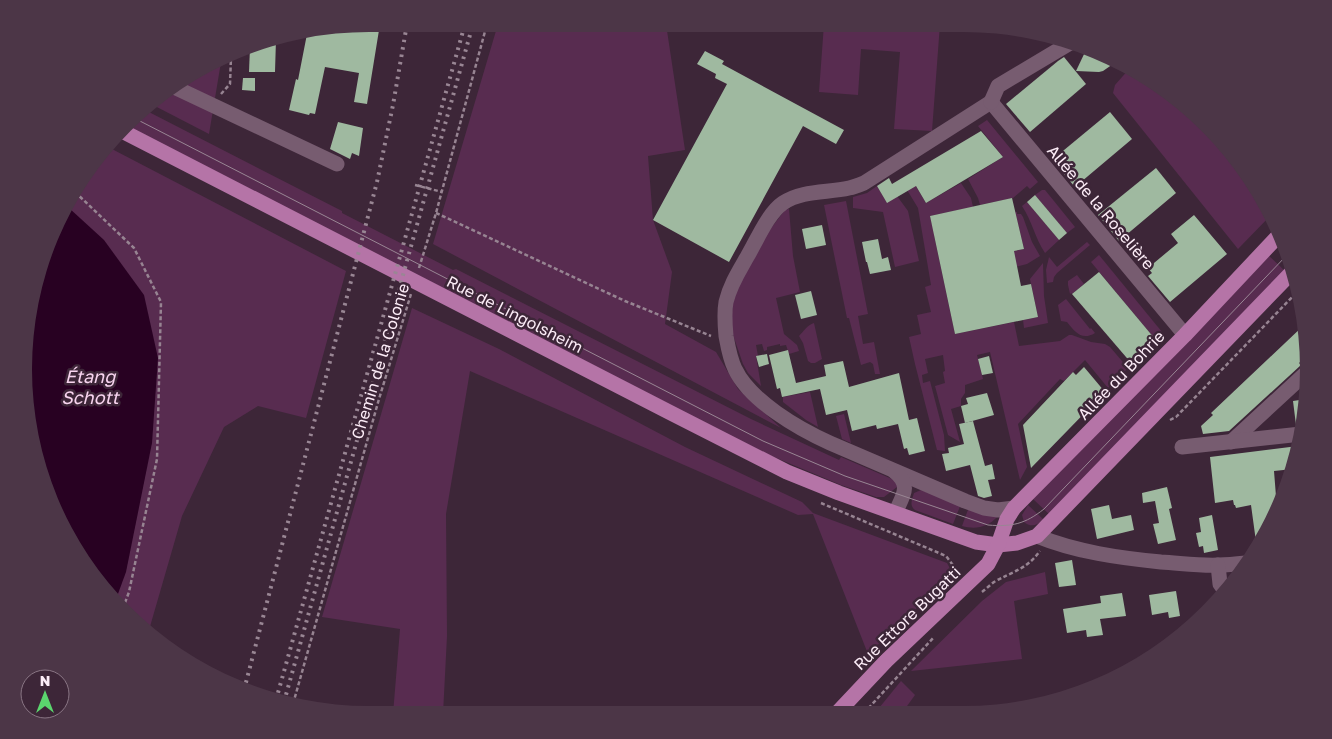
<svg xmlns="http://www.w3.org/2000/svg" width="1332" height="739" viewBox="0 0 1332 739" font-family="'Golos Text',sans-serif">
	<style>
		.green { fill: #582c50 }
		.water { fill: #280122 }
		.building { fill: #9fb9a0 }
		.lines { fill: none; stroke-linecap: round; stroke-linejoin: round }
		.path { stroke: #978492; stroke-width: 2.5; stroke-dasharray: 4 2.5; stroke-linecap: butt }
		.minor { stroke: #775c70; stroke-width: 15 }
		.major { stroke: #b574a7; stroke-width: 15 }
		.tram { stroke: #998694; stroke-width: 1 }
		.rail { stroke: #998694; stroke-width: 4; stroke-dasharray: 2.5 5; stroke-linecap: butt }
		.labels { text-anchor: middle; stroke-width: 5; stroke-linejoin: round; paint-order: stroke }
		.street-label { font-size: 16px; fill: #fcecf7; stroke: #3d2638 }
		.water-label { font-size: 18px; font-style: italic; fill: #f8d4ef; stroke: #3d2638 }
	</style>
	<rect width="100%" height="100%" fill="#3d2638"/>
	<g class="green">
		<polygon points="498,24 666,24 685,150 648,156 653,220 672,272 665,324 716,352 738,389 781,428 433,244"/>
		<polygon points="824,24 940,24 932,131 894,129 900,52 861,49 858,95 819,92"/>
		<polygon points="221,62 209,134 151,104 159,95"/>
		<polygon points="1130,68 1136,70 1191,110 1237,159 1271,215 1238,249 1113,93 1115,85"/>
		<polygon points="145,110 342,211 342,213 453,270 456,269 751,419 839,460 841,457 892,479 898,483 897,487 884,497 876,497 841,485 762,452 129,127"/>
		<polygon points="987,120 1038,182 1030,189 1027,186 1013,198 980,205 978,198 968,179 1003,157 978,126"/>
		<polygon points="110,148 346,271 306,418 258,406 224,427 182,516 149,630 109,597 50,502 24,392 36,280 82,177"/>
		<polygon points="909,175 926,203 961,183 971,198 973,207 930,216 932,224 958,229 934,235 955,334 1014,322 1019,346 1060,341 1069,335 1072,335 1091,342 1105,344 1110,347 1128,368 1108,388 1085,360 1064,381 1060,379 1018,424 1027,467 1020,480 990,352 977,355 983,379 965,385 965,393 961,399 961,406 951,409 960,442 948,435 935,386 945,383 943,372 945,371 943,355 925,359 928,373 922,375 923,383 930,381 944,435 945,451 937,450 915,364 909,337 921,334 917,315 931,312 925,287 931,285 918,208 901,180"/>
		<polygon points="877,186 887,202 897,196 908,211 919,261 895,267 883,212 853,208 853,197 867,193"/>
		<polygon points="1042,190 1045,190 1075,227 1067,233 1035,195"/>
		<polygon points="846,201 868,314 858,316 863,344 874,342 880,374 875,374 873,364 870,362 861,365 849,318 847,318 824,205"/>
		<path d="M1027,202L1059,240L1045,253C1035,238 1032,221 1022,206Z"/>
		<polygon points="789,209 793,256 800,292 776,298 784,334 797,345 799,351 789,354 786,345 780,346 780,344 767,347 767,350 764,351 762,344 756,345 758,356 756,356 761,386 748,373 743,364 732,332 731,321 734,294 765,236 785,210"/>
		<polygon points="1017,212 1017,214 1021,214 1023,217 1032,242 1040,256 1027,264 1002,270 984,258 1024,249 1016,216 996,221 995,216"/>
		<polygon points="1087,242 1090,245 1057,273 1054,277 1053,282 1047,283 1046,270 1049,257 1057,267"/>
		<polygon points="1267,254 1285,271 1050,515 1033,499"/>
		<polygon points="1099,255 1162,332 1155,339 1091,262"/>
		<polygon points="1043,263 1044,296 1048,323 1024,328 1023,320 1038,317 1030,279"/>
		<polygon points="1077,275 1084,284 1072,294 1071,293 1070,294 1068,285 1068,281"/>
		<path d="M1066,299L1090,329L1091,328L1095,333C1082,341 1075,332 1067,322L1061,321L1058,305Z"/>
		<polygon points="412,308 499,349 685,447 802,502 813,513 947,563 953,574 868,654 813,514 798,515 470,371 446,514 447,636 443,714 393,714 400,629 322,617"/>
		<path d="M814,323L822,359L815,363H811L808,361L803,343L799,336C804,331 807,325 814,323Z"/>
		<polygon points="810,392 818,427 806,420 783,402 783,397"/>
		<polygon points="844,414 851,443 842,439 836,416"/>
		<path d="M921,490L961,504L953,524L915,510C909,505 912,500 914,493Z"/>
		<path d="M1028,505L1044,520C1037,525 1031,528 1024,522L1022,515Z"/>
		<path d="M969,507L998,516C988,527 976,530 962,526Z"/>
		<polygon points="1045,572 1048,594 1014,601 1022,659 911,671 982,601 1006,582"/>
		<polygon points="901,681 915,695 902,713 875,713"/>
	</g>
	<polygon class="water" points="69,208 104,240 144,295 158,358 152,443 126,572 115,602 109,597 50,502 24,392 36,280"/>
	<g class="building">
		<polygon points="370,24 380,24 367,104 354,102 359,73 325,67 315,114 310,113 309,115 289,110 296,79 298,80 307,34"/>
		<polygon points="276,39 275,72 249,72 250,47 259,42"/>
		<polygon points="1086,50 1097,54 1116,62 1103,71 1099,72 1076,71"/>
		<polygon points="705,51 724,61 722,64 844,130 836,144 803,126 729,262 653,220 727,84 715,78 716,74 697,64"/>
		<polygon points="1064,57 1086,84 1030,132 1006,104 1058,61"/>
		<polygon points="243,78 255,78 255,91 242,90"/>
		<polygon points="1110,112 1132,139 1075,187 1052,160"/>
		<polygon points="338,122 363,128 359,156 352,153 350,159 330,149"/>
		<polygon points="981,131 1003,157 926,203 916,186 887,203 877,186 889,178 892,184"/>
		<polygon points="1156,168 1176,193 1119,241 1098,215"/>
		<polygon points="1035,195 1067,233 1059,240 1027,202"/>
		<polygon points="1012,198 1024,249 1014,251 1021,286 1031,284 1038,317 955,334 930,216"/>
		<polygon points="1194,215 1227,254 1170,302 1148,276 1152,273 1148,268 1178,243 1171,234"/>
		<polygon points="822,225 826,245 806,249 802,229"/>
		<polygon points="878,239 882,259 888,257 891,270 870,274 867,262 866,262 862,242"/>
		<polygon points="1099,272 1155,339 1132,364 1072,294"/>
		<polygon points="811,291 817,315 801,319 795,295"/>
		<polygon points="1304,325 1308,347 1307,356 1299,363 1301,365 1229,431 1203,434 1201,426 1213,415 1211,413"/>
		<polygon points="788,350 796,383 826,376 824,365 843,361 849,387 899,373 909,420 917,418 925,451 909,455 907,448 904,449 898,424 877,429 876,425 852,431 847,410 826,415 820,389 782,397 780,388 777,389 769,355"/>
		<polygon points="767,354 769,364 759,367 756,356"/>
		<polygon points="989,356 993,373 982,375 978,359"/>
		<polygon points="1084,367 1105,392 1031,468 1023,425 1073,372 1076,375"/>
		<polygon points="987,393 994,415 965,423 961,406 968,404 966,398"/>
		<polygon points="1306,399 1305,415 1303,425 1296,425 1293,401"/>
		<polygon points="973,421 985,466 992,464 995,479 988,480 992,496 984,498 978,496 970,465 946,471 942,454 949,453 948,448 964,444 959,424"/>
		<polygon points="1298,446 1293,469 1274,471 1277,509 1262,543 1257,549 1251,505 1236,508 1235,505 1234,505 1233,500 1215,503 1210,457"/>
		<polygon points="1167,487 1172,508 1169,509 1176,540 1158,544 1153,524 1159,523 1155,501 1143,503 1142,493"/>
		<polygon points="1109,505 1112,519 1131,515 1134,530 1097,539 1091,509"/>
		<polygon points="1212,515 1218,550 1204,553 1203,546 1199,547 1196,533 1201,532 1199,518"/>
		<polygon points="1072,560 1076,585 1059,587 1055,563"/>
		<polygon points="1176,591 1180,616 1169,618 1168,612 1152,615 1149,595"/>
		<polygon points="1122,593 1126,616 1100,619 1103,635 1087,637 1086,630 1067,633 1063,609 1101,603 1100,596"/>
	</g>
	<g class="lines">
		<g class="path">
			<polyline points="221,94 230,84 231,57"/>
			<polyline points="415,185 442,192"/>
			<polyline points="75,192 134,248 161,302 157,459 129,592 123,608"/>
			<polyline points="436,213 625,301 711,336"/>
			<polyline points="419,268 436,213 487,24"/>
			<polyline points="1170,420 1176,417 1298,291"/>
			<polyline points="821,503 946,556 959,573"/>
			<path d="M982,592C986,589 990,585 994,582C1013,571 1026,570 1040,551"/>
			<polyline points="293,704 379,399 411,294"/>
			<polyline points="864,713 934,637"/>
		</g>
		<g class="minor">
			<polyline points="174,87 337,164"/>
			<path d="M991,102L864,183C859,185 854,187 849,188C828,193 802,190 783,203C768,213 756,242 747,257C739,271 730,285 726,302C724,313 725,325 726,336C728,347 730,359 735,369C750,401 799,429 830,443L965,501L984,508L998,510L1014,508"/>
			<polyline points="991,102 1185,335"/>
			<polyline points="991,102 998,86 1070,43"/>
			<polyline points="1231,442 1307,372"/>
			<polyline points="1182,447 1301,434"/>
			<path d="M894,471C912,485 903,496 895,513"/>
			<path d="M1037,536C1076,552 1120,558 1161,562C1180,563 1200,566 1219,565C1228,565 1237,564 1246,563"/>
			<polyline points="1218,565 1220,584 1225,591"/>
		</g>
		<g class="major">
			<polyline points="124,132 669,412 787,472 839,493 976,542 998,545 1017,543 1037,536 1293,271"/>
			<polyline points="837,713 886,661 988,564 998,545 1007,519 1014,508 1185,335 1279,235"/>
		</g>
		<path class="tram" d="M136,119L763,441L845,476L988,525C1012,527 1025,524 1044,509L1287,255"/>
		<g class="rail">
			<polyline points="244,690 377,182 393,105 407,24"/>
			<polyline points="276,700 465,24"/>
			<polyline points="284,702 473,24"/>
		</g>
	</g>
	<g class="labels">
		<g class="street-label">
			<text transform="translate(1101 207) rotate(50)" y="6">Allée de la Roselière</text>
			<text transform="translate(515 314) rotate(27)" y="6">Rue de Lingolsheim</text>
			<text transform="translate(380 361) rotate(-73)" y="6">Chemin de la Colonie</text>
			<text transform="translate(1121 375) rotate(-46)" y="6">Allée du Bohrie</text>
			<text transform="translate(907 618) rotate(-44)" y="6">Rue Ettore Bugatti</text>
		</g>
		<g class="water-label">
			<text x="90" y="383">Étang<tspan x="90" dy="21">Schott</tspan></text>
		</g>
	</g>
	<path d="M0 0H1332V739H0ZM369 32H963A337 337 0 0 1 1300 369V369A337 337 0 0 1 963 706H369A337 337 0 0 1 32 369V369A337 337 0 0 1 369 32Z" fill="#4c3647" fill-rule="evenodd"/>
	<g transform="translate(45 694)"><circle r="24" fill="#3d2638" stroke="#897584"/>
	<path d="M0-4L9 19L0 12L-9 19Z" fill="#5bd56e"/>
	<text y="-8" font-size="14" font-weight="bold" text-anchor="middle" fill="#fcecf7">N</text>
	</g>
</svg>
